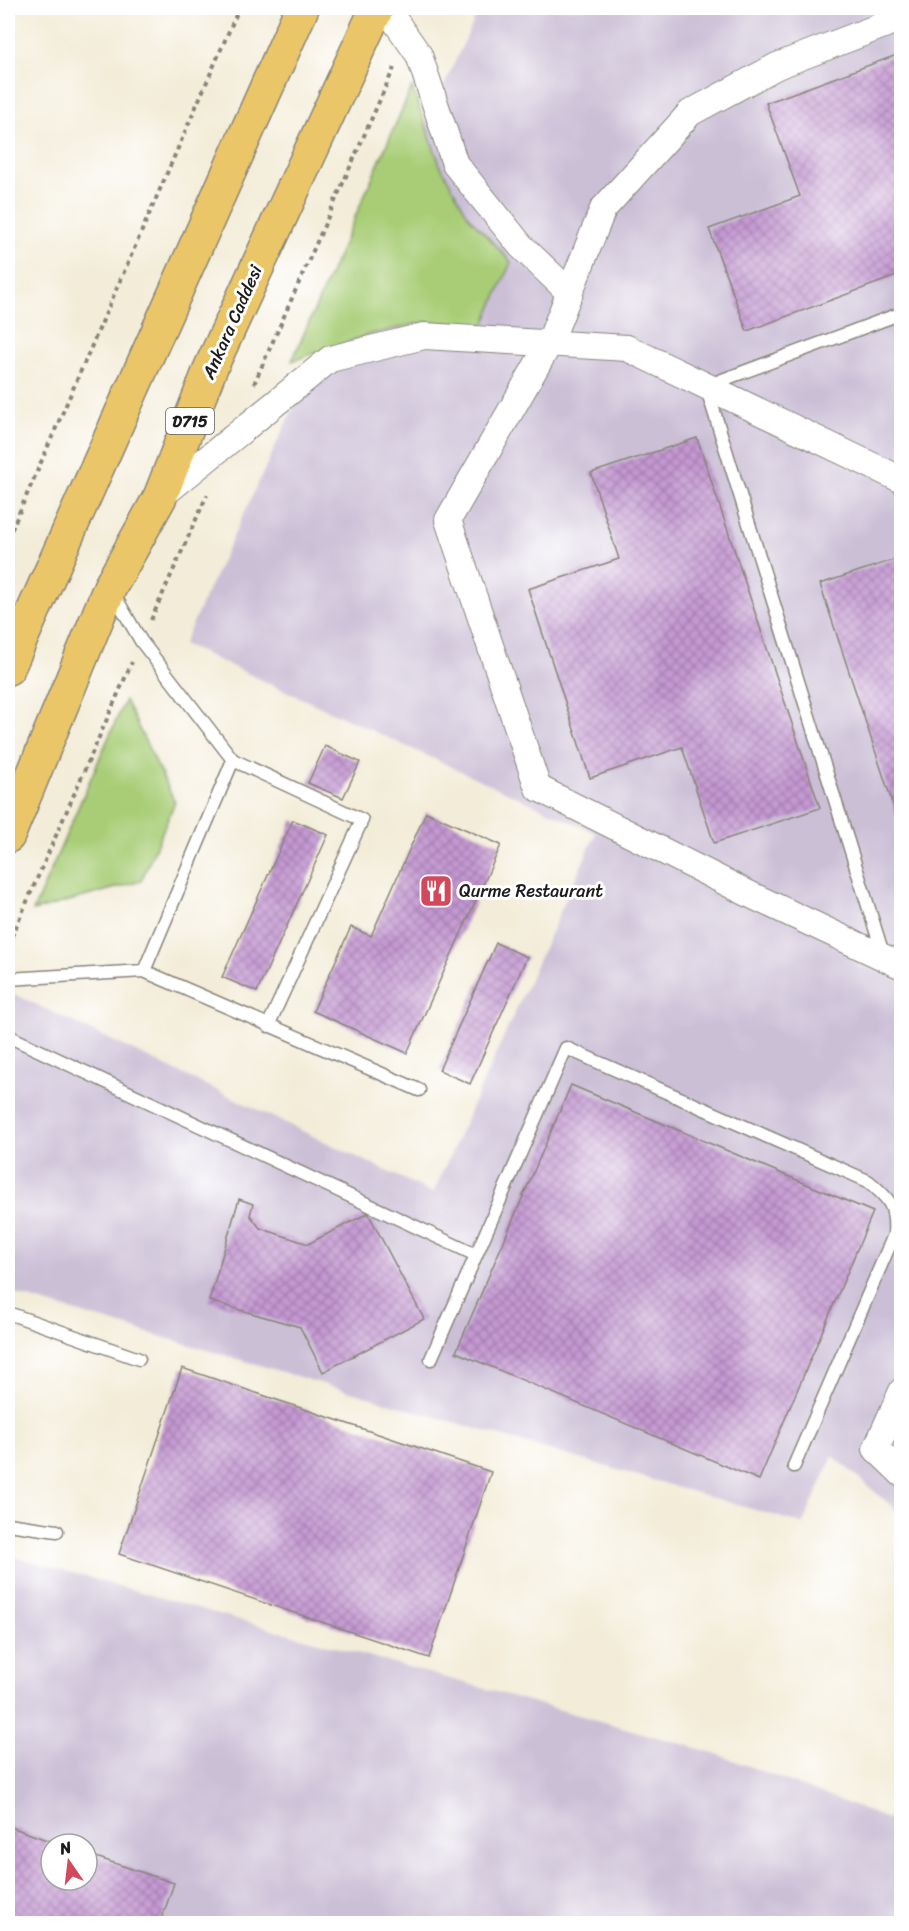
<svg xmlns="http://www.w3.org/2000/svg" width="909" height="1931" viewBox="0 0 909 1931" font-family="Sriracha,sans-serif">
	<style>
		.industrial { fill: #cbbfd6; fill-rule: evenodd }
		.grass { fill: #a8cd76; stroke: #627449; stroke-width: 1.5 }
		.building { fill: url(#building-cross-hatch) }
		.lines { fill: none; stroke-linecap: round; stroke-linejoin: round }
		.lane-casing { stroke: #88847a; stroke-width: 15 }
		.street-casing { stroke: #88847a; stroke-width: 28 }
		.highway-casing { stroke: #88847a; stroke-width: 36 }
		.path { stroke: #88847a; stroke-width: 4; stroke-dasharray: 4.5 4.5; stroke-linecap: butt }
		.lane { stroke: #fff; stroke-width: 12 }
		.street { stroke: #fff; stroke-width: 26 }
		.highway { stroke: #ebc669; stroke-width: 33 }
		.labels { text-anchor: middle; stroke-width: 6; stroke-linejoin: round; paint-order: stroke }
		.shield { fill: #fff; stroke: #606060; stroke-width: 1.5 }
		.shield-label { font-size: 16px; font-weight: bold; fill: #1c1c1c }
		.street-label { font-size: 18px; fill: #1c1c1c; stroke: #fff }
		.poi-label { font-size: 18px; fill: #1c1c1c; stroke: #fff; text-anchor: start }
	</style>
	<defs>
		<pattern id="building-cross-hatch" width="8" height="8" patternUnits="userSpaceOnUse" patternTransform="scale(1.5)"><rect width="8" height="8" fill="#c599d3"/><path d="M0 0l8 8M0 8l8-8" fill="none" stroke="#9f7caa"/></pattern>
	</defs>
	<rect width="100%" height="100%" fill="#fff"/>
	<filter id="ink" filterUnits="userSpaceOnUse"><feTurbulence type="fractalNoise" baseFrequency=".0167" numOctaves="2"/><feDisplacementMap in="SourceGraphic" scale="12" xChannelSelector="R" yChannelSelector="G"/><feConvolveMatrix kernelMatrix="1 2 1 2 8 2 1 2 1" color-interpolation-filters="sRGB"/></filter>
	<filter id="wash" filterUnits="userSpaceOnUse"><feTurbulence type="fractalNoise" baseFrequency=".008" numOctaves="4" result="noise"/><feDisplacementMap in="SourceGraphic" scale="24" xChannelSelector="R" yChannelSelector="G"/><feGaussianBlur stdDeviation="1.35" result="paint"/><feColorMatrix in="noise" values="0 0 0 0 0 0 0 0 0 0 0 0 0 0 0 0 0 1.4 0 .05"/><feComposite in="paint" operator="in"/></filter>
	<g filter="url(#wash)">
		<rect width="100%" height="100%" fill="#f3ecd8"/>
		<g class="industrial">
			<polygon points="480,8 901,8 901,1514 833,1456 803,1524 8,1292 8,1009 14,994 433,1193 596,833 183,644"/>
			<path d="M8,1555L714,1753L901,1824V1923H8ZM51,1844H87V1880H51Z"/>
		</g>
		<g class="grass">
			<polygon points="412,87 440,165 469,217 511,262 484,325 425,322 367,335 292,361"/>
			<polygon points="125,700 175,802 141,881 33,911"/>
		</g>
		<g id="blocks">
			<g class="building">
				<polygon points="902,53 902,274 747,331 709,229 800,196 766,103"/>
				<polygon points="697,438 820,808 714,843 682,747 590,778 528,589 619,559 591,473"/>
				<polygon points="902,557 902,828 901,829 820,584"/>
				<polygon points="325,746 360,762 343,798 308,783"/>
				<polygon points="426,812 501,845 407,1053 313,1011 351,927 371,936"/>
				<polygon points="293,820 328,835 257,992 222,977"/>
				<polygon points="496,943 527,957 470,1084 439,1070"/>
				<polygon points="571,1085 873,1212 759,1480 456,1352"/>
				<polygon points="239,1199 253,1204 250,1215 260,1228 308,1244 368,1213 424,1319 323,1372 300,1327 209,1301"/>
				<polygon points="182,1368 491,1472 429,1658 119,1554"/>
				<polygon points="8,1826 58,1844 51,1844 51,1880 87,1880 87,1854 174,1883 160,1924 8,1924"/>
			</g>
		</g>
	</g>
	<g filter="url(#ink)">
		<use href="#blocks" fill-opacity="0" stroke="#88847a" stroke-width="1.5"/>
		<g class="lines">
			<defs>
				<g id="lane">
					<polyline points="233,760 362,820 268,1026"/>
					<polyline points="884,957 706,386 902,313"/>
					<polyline points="144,971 419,1090"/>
					<polyline points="8,979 144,971 233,760 141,641 113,593"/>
					<polyline points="8,1036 476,1255"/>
					<polyline points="8,1313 139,1359"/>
					<path d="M431,1359L566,1048L868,1181C890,1199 896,1206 894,1235L794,1466"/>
					<polyline points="8,1524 57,1531"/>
				</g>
				<g id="street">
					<polyline points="386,8 419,55 455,164 521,246 570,293"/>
					<polyline points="902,18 777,66 690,113 603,209 549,344 448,520 538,788 753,896 902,966"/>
					<polyline points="160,497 330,359 424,336 627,348 902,480"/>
					<polyline points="902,1391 876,1449 902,1474"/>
				</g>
				<g id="highway">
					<polyline points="8,668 302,8"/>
					<polyline points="8,836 110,587 160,497 211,367 377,8"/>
				</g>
			</defs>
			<use href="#lane" class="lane-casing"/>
			<use href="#street" class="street-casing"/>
			<use href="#highway" class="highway-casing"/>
			<g class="path">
				<polyline points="254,384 394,68"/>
				<polyline points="8,538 239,8"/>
				<polyline points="151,620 207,495"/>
				<polyline points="8,945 132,662"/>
			</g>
			<use href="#lane" class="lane"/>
			<use href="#street" class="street"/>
			<use href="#highway" class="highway"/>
		</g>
	</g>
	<defs>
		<symbol id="restaurant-square" viewBox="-11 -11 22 22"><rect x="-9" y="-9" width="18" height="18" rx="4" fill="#d1495b" stroke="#fff"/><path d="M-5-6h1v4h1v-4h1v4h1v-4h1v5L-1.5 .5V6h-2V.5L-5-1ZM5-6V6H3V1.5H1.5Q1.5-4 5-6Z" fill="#fff"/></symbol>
	</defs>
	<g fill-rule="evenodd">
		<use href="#restaurant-square" x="417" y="872" width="38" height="38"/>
	</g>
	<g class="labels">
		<rect class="shield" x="166" y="408" width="48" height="26" rx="4.5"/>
		<g class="shield-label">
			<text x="190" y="427">D715</text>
		</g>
		<g class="street-label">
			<text transform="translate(232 322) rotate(-66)" y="6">Ankara Caddesi</text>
		</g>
		<g class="poi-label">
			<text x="459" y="897">Qurme Restaurant</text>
		</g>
	</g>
	<rect width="909" height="1931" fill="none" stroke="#fff" stroke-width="30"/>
	<g transform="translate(69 1862) rotate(346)"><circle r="28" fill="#ffffff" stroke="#a4a4a4" stroke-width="1.5"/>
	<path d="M0-4.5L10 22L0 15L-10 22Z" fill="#d1495b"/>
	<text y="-9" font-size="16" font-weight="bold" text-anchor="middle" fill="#1c1c1c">N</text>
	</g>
</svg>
